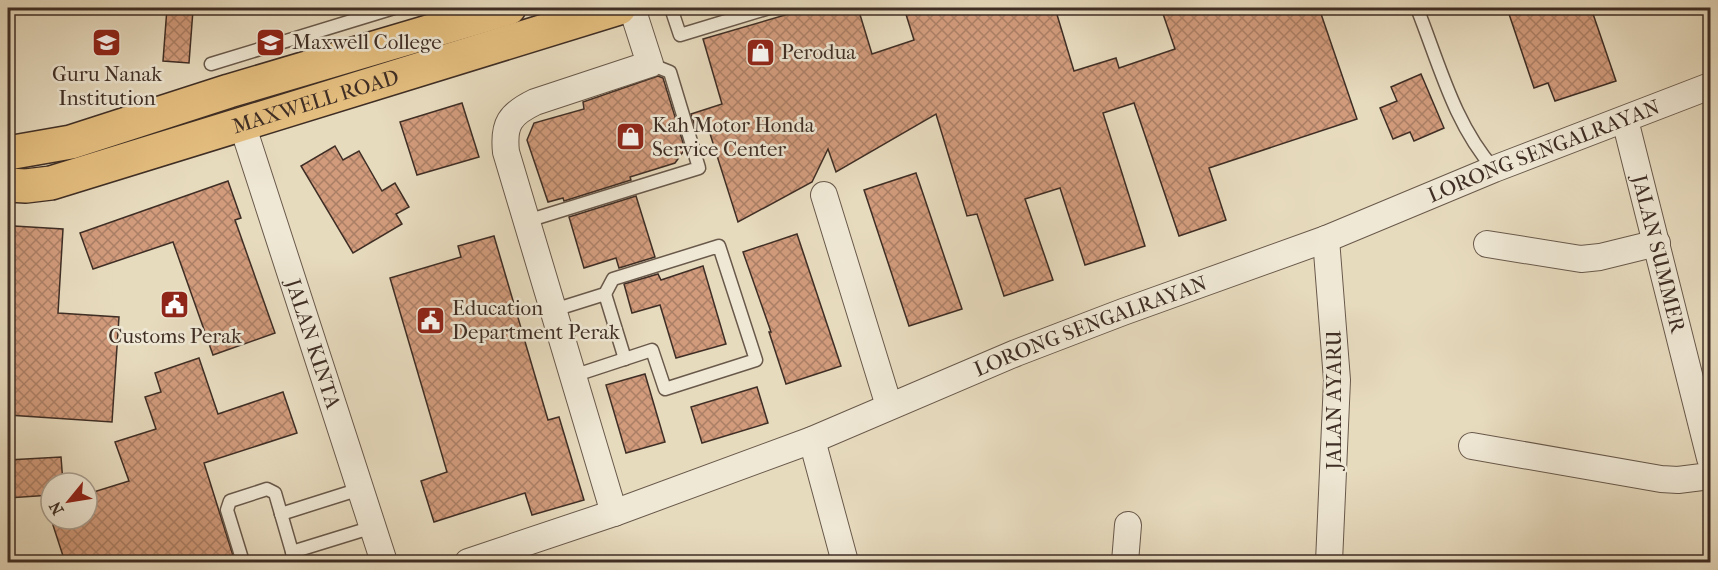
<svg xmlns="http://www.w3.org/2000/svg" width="1718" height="570" viewBox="0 0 1718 570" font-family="'IM FELL French Canon',serif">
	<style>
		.building { fill: url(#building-cross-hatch); stroke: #3f2e25; stroke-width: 1.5 }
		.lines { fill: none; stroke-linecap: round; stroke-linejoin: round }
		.service-casing { stroke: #69594b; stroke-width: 15 }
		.minor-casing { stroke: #69594b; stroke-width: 28 }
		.primary-casing { stroke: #3f2e25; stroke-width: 36 }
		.service { stroke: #efe8d5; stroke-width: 12 }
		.minor { stroke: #efe8d5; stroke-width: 26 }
		.primary { stroke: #e4be7f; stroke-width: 33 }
		.labels { text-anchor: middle; stroke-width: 5; stroke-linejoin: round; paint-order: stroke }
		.poi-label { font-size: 21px; fill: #3f2e25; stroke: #efe8d5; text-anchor: start }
		.street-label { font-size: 21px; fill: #3f2e25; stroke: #efe8d5 }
	</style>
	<defs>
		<pattern id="building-cross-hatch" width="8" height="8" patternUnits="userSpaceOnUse" patternTransform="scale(1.5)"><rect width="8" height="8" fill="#d19b7c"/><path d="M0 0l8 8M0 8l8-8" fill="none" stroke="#ab7f65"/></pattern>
	</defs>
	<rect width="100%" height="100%" fill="#e7dbbe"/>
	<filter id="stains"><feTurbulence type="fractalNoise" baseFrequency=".00333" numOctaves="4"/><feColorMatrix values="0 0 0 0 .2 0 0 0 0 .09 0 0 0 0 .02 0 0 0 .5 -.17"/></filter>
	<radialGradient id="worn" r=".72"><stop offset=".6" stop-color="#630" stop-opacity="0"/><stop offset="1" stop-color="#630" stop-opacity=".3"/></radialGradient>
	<g class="building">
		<polygon points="167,8 193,10 189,63 163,61"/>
		<polygon points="809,8 858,8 872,54 914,40 904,8 1055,8 1074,71 1116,58 1119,68 1175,49 1161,8 1319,8 1357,119 1209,168 1226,220 1179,236 1134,103 1103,113 1145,246 1085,265 1060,188 1025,199 1053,280 1004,296 977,214 967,216 936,114 836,172 828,149 812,182 738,222 706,121 697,133 691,114 722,104 703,39"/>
		<polygon points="1507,8 1591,8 1616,81 1555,101 1548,83 1534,88"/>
		<polygon points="1421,74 1444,128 1414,141 1410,132 1393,139 1380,108 1397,101 1391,87"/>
		<polygon points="658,76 663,78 685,149 675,163 630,177 631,180 564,201 563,198 548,202 527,140 534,123 584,109 583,102"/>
		<polygon points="462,103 479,157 417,175 400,122"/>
		<polygon points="335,146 343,160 359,151 382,191 395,183 409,207 396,214 402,224 353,253 301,166"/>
		<polygon points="916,173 962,309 909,326 864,190"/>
		<polygon points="228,181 241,218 235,220 275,333 213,355 173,242 93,269 80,233"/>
		<polygon points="636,196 655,257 619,268 616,258 584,268 569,217"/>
		<polygon points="14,226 63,229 58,313 119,317 112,422 8,415 8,331"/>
		<polygon points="797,234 841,366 786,384 769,332 771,332 743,252"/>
		<polygon points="494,236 548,420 559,417 584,500 532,515 525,493 434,522 421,481 447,472 390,278 461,257 458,246"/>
		<polygon points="703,266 726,344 676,358 660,305 632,313 624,284 658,274 661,280"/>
		<polygon points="199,358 218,414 283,392 297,433 204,463 235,562 65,562 51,519 87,519 87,494 129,481 115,442 156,429 145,397 161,392 155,373"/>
		<polygon points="645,374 665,442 626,453 606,385"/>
		<polygon points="757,387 768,423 702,443 691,407"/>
		<polygon points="61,457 63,483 51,483 51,495 8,498 8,460"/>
	</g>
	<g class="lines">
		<defs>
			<g id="service">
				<polyline points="671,8 680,35 769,8"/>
				<path d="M1417,8C1439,63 1454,124 1494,169"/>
				<polyline points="211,64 394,8"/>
				<polyline points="527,221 699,168 670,72 650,64"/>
				<polyline points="605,294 625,359"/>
				<polyline points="554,310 605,294 613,279 719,246 756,360 665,389 652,350 573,376"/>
				<polyline points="281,514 360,489"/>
				<polyline points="292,552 373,527"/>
				<polyline points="243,562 227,510 230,501 267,489 275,493 295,562"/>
			</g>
			<g id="minor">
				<path id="s1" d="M1625,120L1710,458"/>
				<path id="s2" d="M242,124L384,562"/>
				<polyline points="824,195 889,406"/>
				<polyline points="1326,239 1337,380 1329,562"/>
				<polyline points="1487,244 1581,259 1600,257 1657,243"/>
				<polyline points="812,440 845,562"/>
				<polyline points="1472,446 1661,479 1678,480 1710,476"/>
				<path d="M614,513L506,152C503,124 510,114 535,102L650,64L632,8"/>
				<path id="s3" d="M468,562L614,513L812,440L1016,353L1123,312L1326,239L1494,169L1710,86"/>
				<polyline points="1125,562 1128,525"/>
			</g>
			<g id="primary">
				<polyline points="8,153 71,142 229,91 509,8"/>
				<path id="s4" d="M8,185L26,186L51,183L619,8"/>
			</g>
		</defs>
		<use href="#service" class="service-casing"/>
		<use href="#minor" class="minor-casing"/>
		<use href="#primary" class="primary-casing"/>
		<use href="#service" class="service"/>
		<use href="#minor" class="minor"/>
		<use href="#primary" class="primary"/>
	</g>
	<defs>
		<symbol id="university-square" viewBox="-11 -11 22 22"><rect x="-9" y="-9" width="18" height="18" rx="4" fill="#8f2418" stroke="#efe8d5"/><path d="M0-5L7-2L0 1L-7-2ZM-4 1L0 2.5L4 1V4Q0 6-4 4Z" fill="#fff"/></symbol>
		<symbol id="school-square" viewBox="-11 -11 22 22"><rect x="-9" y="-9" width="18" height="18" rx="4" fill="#8f2418" stroke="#efe8d5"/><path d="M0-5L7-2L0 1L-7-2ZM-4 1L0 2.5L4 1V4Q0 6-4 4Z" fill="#fff"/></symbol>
		<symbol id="shop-square" viewBox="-11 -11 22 22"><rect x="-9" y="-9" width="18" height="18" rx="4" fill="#8f2418" stroke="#efe8d5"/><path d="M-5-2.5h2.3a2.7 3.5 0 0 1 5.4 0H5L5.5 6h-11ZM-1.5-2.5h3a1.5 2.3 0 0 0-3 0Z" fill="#fff"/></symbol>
		<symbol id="civic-square" viewBox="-11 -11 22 22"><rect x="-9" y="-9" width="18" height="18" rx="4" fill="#8f2418" stroke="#efe8d5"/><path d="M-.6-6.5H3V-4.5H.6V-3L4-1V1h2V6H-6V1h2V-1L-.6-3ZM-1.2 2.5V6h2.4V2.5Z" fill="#fff"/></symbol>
	</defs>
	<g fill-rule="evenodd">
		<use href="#university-square" x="254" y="26" width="33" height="33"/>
		<use href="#school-square" x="90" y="26" width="33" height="33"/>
		<use href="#shop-square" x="744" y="36" width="33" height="33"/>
		<use href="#shop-square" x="614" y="120" width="33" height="33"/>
		<use href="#civic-square" x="158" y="288" width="33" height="33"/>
		<use href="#civic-square" x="414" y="304" width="33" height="33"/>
	</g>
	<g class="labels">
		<g class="poi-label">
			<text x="292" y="49">Maxwell College</text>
			<text x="781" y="59">Perodua</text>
			<text x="107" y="81" text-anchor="middle">Guru Nanak<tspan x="107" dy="24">Institution</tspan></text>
			<text x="652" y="132">Kah Motor Honda<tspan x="652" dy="24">Service Center</tspan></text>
			<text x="452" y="315">Education<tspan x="452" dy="24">Department Perak</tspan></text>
			<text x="175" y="343" text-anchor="middle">Customs Perak</text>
		</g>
		<g class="street-label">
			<text dy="7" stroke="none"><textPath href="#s4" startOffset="320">MAXWELL ROAD</textPath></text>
			<text dy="7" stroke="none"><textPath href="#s3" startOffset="1152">LORONG SENGALRAYAN</textPath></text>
			<text dy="7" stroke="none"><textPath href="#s1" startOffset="138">JALAN SUMMER</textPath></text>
			<text dy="7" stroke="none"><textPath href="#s3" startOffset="666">LORONG SENGALRAYAN</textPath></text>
			<text dy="7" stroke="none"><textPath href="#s2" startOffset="231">JALAN KINTA</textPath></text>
			<text transform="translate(1334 400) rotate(-90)" y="7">JALAN AYARU</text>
		</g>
	</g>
	<rect width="1718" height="570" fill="none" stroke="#e7dbbe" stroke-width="30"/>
	<rect x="9" y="9" width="1700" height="552" fill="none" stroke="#3f2e25" stroke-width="3"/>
	<rect x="15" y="15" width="1688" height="540" fill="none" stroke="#3f2e25" stroke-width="1.5"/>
	<g transform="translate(69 501) rotate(240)"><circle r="28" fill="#efe8d5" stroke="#a99e8f" stroke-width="1.5"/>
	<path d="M0-4.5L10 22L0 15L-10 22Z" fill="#8f2418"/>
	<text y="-9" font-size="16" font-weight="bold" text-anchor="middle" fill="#3f2e25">N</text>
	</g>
	<rect width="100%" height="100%" filter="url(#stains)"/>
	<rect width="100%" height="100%" fill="url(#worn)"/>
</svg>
